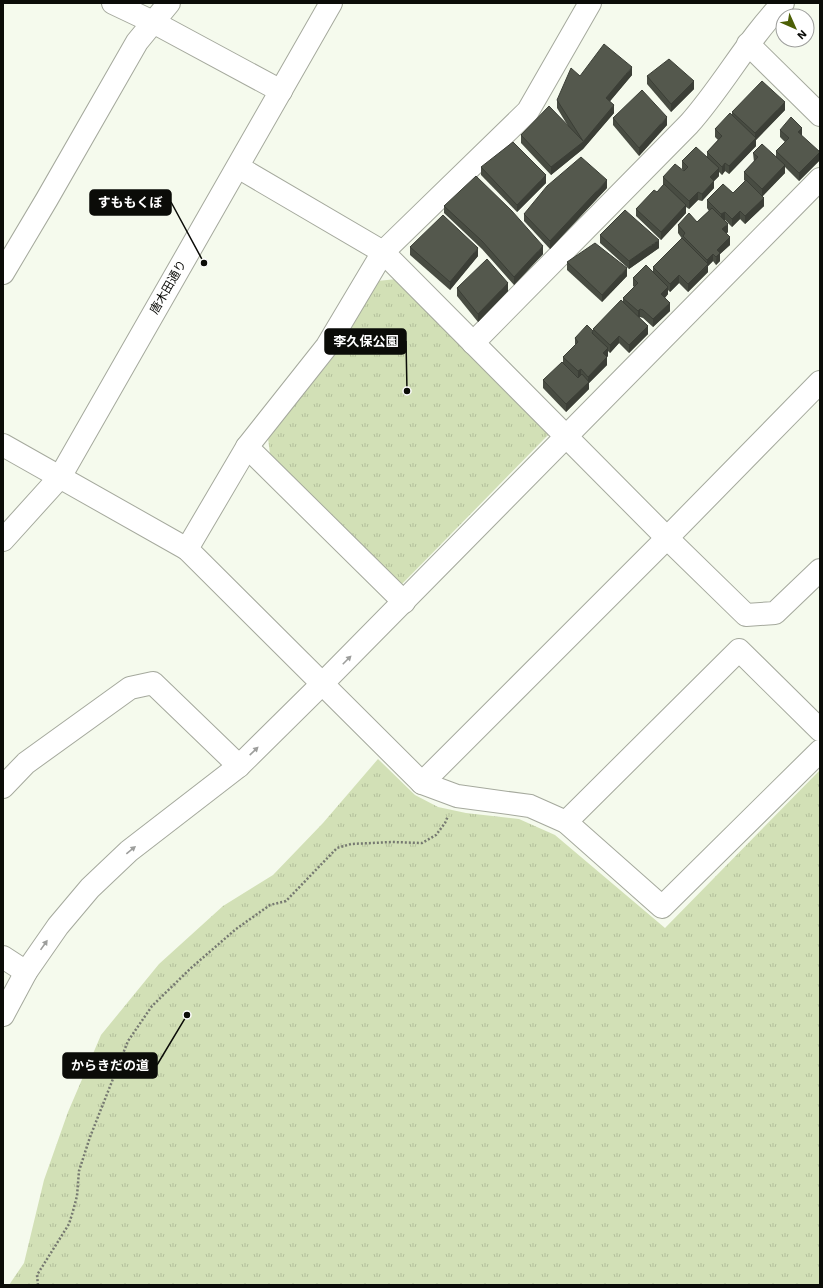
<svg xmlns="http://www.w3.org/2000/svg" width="823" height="1288" viewBox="0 0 823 1288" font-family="'Work Sans','Noto Sans JP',sans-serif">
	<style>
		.grass { fill: url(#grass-tufts) }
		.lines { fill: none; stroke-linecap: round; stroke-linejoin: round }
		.minor-casing { stroke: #a5a99d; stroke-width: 24 }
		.path { stroke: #767971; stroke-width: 2.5; stroke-dasharray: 2 2; stroke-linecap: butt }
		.minor { stroke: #fff; stroke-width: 22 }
		.wall { fill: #484c42 }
		.shaded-wall { fill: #3b3e36 }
		.building { fill: #54584d; stroke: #3b3e36 }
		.oneway { fill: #9d9e9c }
		.labels { text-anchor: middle; stroke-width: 4; stroke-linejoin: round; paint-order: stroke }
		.street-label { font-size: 12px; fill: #0b0c08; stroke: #fff }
		.leader { fill: none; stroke: #0b0c08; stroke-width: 1.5 }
		.callout-dot { fill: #0b0c08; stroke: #fff; stroke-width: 1.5 }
		.callout { fill: #0b0c08; stroke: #0b0c08; stroke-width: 1.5 }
		.callout-label { font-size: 13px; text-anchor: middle; font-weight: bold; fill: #fff }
	</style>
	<defs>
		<pattern id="grass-tufts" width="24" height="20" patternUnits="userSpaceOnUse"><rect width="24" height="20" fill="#d2e0b6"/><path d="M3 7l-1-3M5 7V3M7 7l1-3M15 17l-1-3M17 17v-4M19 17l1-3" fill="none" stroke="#b3bf9b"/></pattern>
	</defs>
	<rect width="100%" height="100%" fill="#f5faed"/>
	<g class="grass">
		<polygon points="397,279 550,433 402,584 270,454 268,438 339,350 377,281"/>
		<polygon points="378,759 415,795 438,807 466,813 519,819 555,835 665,928 820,770 820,1285 9,1285 24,1263 44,1180 68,1112 101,1035 159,964 223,906 273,875 323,823"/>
	</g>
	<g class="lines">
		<defs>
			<g id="minor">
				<polyline points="113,3 153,22 281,91"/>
				<polyline points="748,44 820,115"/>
				<polyline points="238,167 383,252 667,538 746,615 775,613 820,570"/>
				<polyline points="3,273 47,199 137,42 169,3"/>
				<path d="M473,343L689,124C723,86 747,40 783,3"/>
				<polyline points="3,445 187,549 422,783 457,796 530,806 566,822 662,907 820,751"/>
				<polyline points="247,447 404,602"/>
				<polyline points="3,540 60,477 331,3"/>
				<polyline points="187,549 247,447 327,346 383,252 528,111 590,3"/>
				<polyline points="422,783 667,538 820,382"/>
				<polyline points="3,787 26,763 130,688 153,683 239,766"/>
				<polyline points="566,822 739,650 820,730"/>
				<polyline points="3,957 26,972"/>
				<polyline points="3,1015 26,972 58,926 90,888 129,851 239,766 322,684 820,179"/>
			</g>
		</defs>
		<use href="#minor" class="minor-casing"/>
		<polyline class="path" points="38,1285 37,1275 69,1224 73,1211 77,1196 79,1171 90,1137 128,1041 152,1006 191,968 236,929 270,905 286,901 337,848 351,844 392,842 422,843 436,835 445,823 448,816"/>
		<use href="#minor" class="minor"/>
	</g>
	<g class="wall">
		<polygon points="632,75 610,101 614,113 583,149 551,175 521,143 521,135 568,126 557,108 557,100 580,76"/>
		<polygon points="647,76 694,89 671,112 647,84"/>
		<polygon points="785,110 756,140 756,146 729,174 725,171 722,175 719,172 719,176 714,181 714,188 702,201 698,200 689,209 686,207 686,213 661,240 636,216 636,209 657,192 663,185 663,177 684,171 682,169 682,161 707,157 707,152 718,140 715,137 715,129 732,115 732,112"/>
		<polygon points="613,118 667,125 639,156 613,125"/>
		<polygon points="780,130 802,136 820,160 799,181 785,167 785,173 762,196 764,206 745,224 740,219 732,227 725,220 724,221 728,232 726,234 730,245 720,254 720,261 716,265 713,261 708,266 708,272 688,292 679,283 670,292 668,290 668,294 665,298 670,311 653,327 643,318 640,317 639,318 648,334 629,353 619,343 610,353 608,351 608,356 607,357 607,365 589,383 589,389 566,412 543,388 543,380 563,363 563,357 575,345 575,338 593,331 593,334 593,329 623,302 623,298 634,287 633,286 633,278 653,272 653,267 683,240 678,233 678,225 697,222 709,211 707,208 707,200 733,193 745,181 744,180 744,172 754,162 753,153 776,157 776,151 785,142 780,137"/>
		<polygon points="481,167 546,183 517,212 481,175"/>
		<polygon points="607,188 550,249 524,221 524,214"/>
		<polygon points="444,206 543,254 514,285 482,249 444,213"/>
		<polygon points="600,235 659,248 629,269 600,243"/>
		<polygon points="410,247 478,256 450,290 410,255"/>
		<polygon points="567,262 627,276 602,302 567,270"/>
		<polygon points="457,288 508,291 478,322 457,296"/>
	</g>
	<g class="shaded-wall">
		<polygon points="632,67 632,75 606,106 606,98"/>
		<polygon points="694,81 694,89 671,112 671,104"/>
		<polygon points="785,102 785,110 756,140 756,146 729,174 729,166 755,139 755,133"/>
		<polygon points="614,105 614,113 583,149 551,175 551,167 583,142"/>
		<polygon points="667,117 667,125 639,156 639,148"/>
		<polygon points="802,128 802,136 798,132"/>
		<polygon points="820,152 820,160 799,181 799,173"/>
		<polygon points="725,163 725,171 722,175 722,167"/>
		<polygon points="785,165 785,173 762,197 762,189"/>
		<polygon points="719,168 719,176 714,181 714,188 702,201 702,194 710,177"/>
		<polygon points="546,175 546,183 517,212 517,205"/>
		<polygon points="607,180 607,188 550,249 550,241"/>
		<polygon points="698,192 698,200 689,209 689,201"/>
		<polygon points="764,198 764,206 745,224 745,216"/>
		<polygon points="686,205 686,213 661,240 661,232"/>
		<polygon points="740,211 740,219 732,227 732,219"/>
		<polygon points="725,212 725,220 721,222 721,214"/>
		<polygon points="728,224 728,232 722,237 722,229"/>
		<polygon points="730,237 730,245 720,254 720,261 716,265 717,250"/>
		<polygon points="659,240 659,248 629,269 629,261"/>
		<polygon points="543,246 543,254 514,285 514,277"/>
		<polygon points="478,248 478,256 450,290 450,282"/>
		<polygon points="713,254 713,261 708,266 708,272 688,292 688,284 707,266 707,260"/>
		<polygon points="627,268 627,276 602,302 602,295"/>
		<polygon points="679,275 679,283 670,292 670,284"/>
		<polygon points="508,283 508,291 478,322 478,314"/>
		<polygon points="668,287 668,294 661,302 661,294"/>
		<polygon points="670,303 670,311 653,327 653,319"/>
		<polygon points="640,309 640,317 638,319 638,311"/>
		<polygon points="648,326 648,334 629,353 629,345"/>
		<polygon points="619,336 619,343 610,353 610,345"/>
		<polygon points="608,348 608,356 603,361 603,353"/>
		<polygon points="607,357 607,365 589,383 589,389 566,412 566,404 588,382 588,377"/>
		<polygon points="581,369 581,377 578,379 578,371"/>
	</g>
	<g class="building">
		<polygon points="604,44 632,67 606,98 614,105 583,142 551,167 521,135 549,106 583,141 557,100 571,68 580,76"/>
		<polygon points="669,59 694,81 671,104 647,76"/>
		<polygon points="762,81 785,102 755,133 732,112"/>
		<polygon points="642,90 667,117 639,148 613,118"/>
		<polygon points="730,113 756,138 729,166 725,163 722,167 707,152 722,136 715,129"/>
		<polygon points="791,117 802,128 798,132 820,152 799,173 776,151 789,138 780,130"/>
		<polygon points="513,142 546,175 517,205 481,167"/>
		<polygon points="762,144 785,165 762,189 744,172 758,157 753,153"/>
		<polygon points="696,147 719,168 710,177 714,181 702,194 698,192 689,201 663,177 675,164 684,171 688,167 682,161"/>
		<polygon points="581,157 607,180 550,241 524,214 547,186"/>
		<polygon points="476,176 512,211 543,246 514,277 482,241 444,206"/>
		<polygon points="746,180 764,198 745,216 740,211 732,219 725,212 721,214 707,200 723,184 733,193"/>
		<polygon points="664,184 686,205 661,232 636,209 654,190 657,192"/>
		<polygon points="712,208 728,224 722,229 730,237 717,250 720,253 716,257 713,254 707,260 683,236 685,233 678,225 689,213 697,222"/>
		<polygon points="625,210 659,240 629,261 600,235"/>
		<polygon points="443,215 478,248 450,282 410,247"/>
		<polygon points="682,238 708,264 688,284 679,275 670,284 653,267"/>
		<polygon points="595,243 627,268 602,295 567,262"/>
		<polygon points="487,259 508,283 478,314 457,288"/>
		<polygon points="646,265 668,287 661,294 670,303 653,319 643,310 640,309 638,311 623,298 638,283 633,278"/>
		<polygon points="621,300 648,326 629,345 619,336 610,345 593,329"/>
		<polygon points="587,325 593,331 592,333 608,348 603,353 607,357 588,377 581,369 578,371 563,357 578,342 575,338"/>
		<polygon points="562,362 578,378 582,374 589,382 566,404 543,380"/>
	</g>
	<defs><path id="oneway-solid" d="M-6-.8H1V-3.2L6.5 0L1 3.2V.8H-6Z"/></defs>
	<g class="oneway">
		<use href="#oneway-solid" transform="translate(347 660) rotate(-45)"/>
		<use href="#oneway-solid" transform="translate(254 751) rotate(-44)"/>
		<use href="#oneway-solid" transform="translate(131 850) rotate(-39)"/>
		<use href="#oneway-solid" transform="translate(44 945) rotate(-55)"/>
	</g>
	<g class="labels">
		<g class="street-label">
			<text transform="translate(168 287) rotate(-60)" y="4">唐木田通り</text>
		</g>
	</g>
	<path class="leader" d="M204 263L171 202M407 391L406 341M187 1015L157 1065"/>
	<g class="callout-dot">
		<circle cx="204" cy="263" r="4"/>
		<circle cx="407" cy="391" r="4"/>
		<circle cx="187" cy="1015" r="4"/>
	</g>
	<g class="callout">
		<rect x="90" y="190" width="81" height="25" rx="4"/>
		<rect x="325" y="329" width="81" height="25" rx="4"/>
		<rect x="63" y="1053" width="94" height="25" rx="4"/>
	</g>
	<g class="callout-label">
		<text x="130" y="207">すももくぼ</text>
		<text x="366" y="346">李久保公園</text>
		<text x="110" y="1070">からきだの道</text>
	</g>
	<rect width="823" height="1288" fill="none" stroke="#0b0c08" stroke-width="8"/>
	<g transform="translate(795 28) rotate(135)"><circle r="19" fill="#ffffff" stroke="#9d9e9c"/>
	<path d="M0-3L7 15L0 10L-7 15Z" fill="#4c5f05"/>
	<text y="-6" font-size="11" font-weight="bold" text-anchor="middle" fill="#0b0c08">N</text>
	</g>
</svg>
